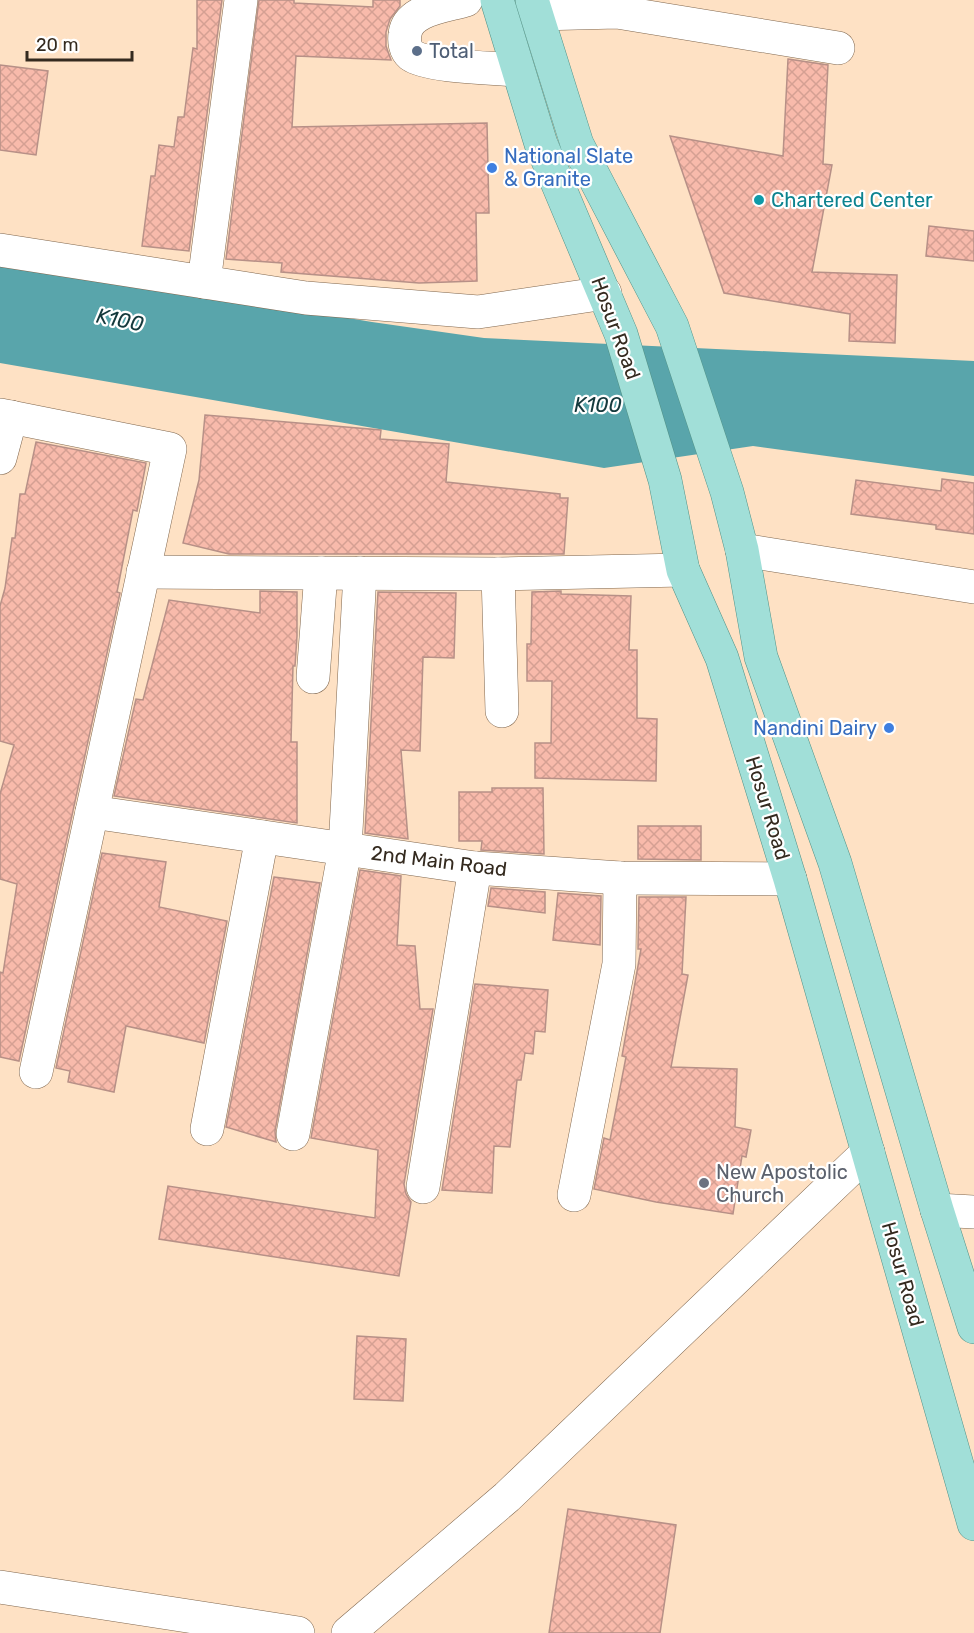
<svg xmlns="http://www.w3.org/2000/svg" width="974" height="1633" viewBox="0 0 974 1633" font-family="Rubik,sans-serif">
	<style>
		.water { fill: #59a5ab }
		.building { fill: url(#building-cross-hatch); stroke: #b79087; stroke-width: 1.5 }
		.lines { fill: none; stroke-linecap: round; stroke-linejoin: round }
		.minor-casing { stroke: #80674e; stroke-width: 34 }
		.major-casing { stroke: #529186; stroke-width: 34 }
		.minor { stroke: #fff; stroke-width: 33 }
		.major { stroke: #a1dfd8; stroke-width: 33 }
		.service-dot { fill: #5c6f8a; stroke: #fff; stroke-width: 2 }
		.shop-dot { fill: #3f7fe0; stroke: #fff; stroke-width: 2 }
		.culture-dot { fill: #0f9aa8; stroke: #fff; stroke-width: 2 }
		.worship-dot { fill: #6b7280; stroke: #fff; stroke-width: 2 }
		.labels { text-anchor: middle; stroke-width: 4.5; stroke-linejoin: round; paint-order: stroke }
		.service-label { font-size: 20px; fill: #4e5e75; stroke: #fff; text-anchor: start }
		.shop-label { font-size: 20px; fill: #366cbe; stroke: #fff; text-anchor: start }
		.culture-label { font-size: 20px; fill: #0d838f; stroke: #fff; text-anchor: start }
		.street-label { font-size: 20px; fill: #342a1f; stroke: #fff }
		.worship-label { font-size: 20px; fill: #5b616d; stroke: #fff; text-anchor: start }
		.water-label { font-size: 21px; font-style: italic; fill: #14393c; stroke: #fff }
	</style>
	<defs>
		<pattern id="building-cross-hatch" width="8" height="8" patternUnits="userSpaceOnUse" patternTransform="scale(1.5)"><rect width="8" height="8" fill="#f8baab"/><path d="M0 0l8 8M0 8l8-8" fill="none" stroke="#d5a093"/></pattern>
	</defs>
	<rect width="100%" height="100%" fill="#fee1c4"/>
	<polygon class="water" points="0,260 372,322 484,338 974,361 974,476 753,446 604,468 0,363"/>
	<g class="building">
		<polygon points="197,0 222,0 189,251 142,246 151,176 155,176 159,145 174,147 178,117 184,117 193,48 197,49"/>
		<polygon points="259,0 294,0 294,3 373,7 373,0 400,0 400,6 390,19 386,32 386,46 391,60 296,56 292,127 487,123 489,213 476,213 477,281 419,283 281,272 282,263 226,259"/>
		<polygon points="788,59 828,65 823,164 832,165 812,272 897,275 895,343 849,341 850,314 724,293 670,136 783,156"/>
		<polygon points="0,65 48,71 36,155 0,150"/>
		<polygon points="929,226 974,231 974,261 926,256"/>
		<polygon points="205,415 381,430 380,439 449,444 446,482 560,494 560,498 568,498 564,554 229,554 183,543 199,480"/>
		<polygon points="36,442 146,463 137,511 133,510 117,592 120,593 19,1061 0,1057 0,972 3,973 17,884 0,879 0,794 14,745 0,741 0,606 5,588 12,538 15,538 20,494 25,494"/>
		<polygon points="942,479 974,483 974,534 936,529 936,525 851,514 856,480 941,491"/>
		<polygon points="260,591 297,592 297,636 295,666 293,666 291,742 297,742 297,823 114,796 136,699 143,700 169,600 260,613"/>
		<polygon points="561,591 561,594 631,596 629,650 637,650 637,718 657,719 656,781 535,778 535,743 551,743 552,681 527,681 527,644 531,644 532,592"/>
		<polygon points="378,592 456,593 454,658 423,657 420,751 401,750 408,839 365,833"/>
		<polygon points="492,788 543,788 544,854 481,850 482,841 459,841 459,792 492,792"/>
		<polygon points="638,826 701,826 701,860 638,859"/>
		<polygon points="102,853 166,862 159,907 227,921 204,1043 126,1026 114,1092 68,1082 70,1071 56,1068"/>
		<polygon points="360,870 401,876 397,945 415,946 420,1009 433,1009 404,1184 406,1194 411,1202 399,1276 159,1239 168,1186 375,1218 378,1150 311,1138"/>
		<polygon points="274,877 320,883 275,1131 276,1142 226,1127"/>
		<polygon points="491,888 545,892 545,913 488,906"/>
		<polygon points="558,893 601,896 600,945 553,940"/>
		<polygon points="639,897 686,897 682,974 688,975 671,1067 737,1069 735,1127 751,1130 746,1157 742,1156 733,1214 656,1202 594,1189 604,1138 610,1140 626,1057 622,1056 641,949 638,949"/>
		<polygon points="475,984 548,990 545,1032 535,1031 533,1054 525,1053 521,1080 517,1080 510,1147 494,1146 492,1193 442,1190"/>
		<polygon points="357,1336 406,1339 403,1401 354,1399"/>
		<polygon points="568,1509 676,1525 660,1633 549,1633"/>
	</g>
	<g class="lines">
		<defs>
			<g id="minor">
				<path d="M466,0C447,6 408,9 405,34C404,41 405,50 411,55C427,67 495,68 517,70"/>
				<polyline points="538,14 617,12 838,48"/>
				<polyline points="0,250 306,298 478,312 605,293"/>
				<polyline points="204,282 241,0"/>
				<polyline points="0,415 170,449 36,1072"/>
				<polyline points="0,458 11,417"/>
				<polyline points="742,550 974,587"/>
				<polyline points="143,572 498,574 683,570"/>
				<polyline points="498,574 502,711"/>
				<polyline points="313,677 321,573"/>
				<polyline points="92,812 475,868 620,878 790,879"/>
				<polyline points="207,1129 262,837"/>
				<polyline points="293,1134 345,849 360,573"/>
				<polyline points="423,1187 475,868"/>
				<polyline points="574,1195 619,964 620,878"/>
				<polyline points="937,1210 974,1212"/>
				<polyline points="0,1587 298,1633"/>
				<polyline points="348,1633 507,1497 868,1152"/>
			</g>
			<g id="major">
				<polyline points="497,0 541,144 621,334 665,480 683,570 722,658 790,879 974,1524"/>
				<polyline points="532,0 577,144 672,326 727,492 742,550 761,657 835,863 937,1210 974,1327"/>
			</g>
		</defs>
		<use href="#minor" class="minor-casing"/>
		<use href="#major" class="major-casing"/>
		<use href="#minor" class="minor"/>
		<use href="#major" class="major"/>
	</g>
	<circle class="service-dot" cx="417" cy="51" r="6"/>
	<g class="shop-dot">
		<circle cx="492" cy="168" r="6"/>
		<circle cx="889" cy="728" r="6"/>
	</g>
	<circle class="culture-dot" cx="759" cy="200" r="6"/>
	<circle class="worship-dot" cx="704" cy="1183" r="6"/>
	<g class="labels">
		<g class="service-label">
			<text x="429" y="58">Total</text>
		</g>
		<g class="shop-label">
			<text x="504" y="163">National Slate<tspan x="504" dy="23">&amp; Granite</tspan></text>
			<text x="877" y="735" text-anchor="end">Nandini Dairy</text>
		</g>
		<g class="culture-label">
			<text x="771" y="207">Chartered Center</text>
		</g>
		<g class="street-label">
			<text transform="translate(616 328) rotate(70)" y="7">Hosur Road</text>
			<text transform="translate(768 808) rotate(73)" y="7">Hosur Road</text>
			<text transform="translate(439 861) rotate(7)" y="7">2nd Main Road</text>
			<text transform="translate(903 1274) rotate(74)" y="7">Hosur Road</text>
		</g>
		<g class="worship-label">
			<text x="716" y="1179">New Apostolic<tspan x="716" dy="23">Church</tspan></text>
		</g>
		<g class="water-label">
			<text transform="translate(120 320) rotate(11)" y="7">K100</text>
			<text x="598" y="412">K100</text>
		</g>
	</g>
	<path d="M27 51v9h105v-9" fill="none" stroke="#342a1f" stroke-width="3"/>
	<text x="36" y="51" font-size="18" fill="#342a1f" stroke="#ffffff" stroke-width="4.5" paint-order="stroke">20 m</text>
</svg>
